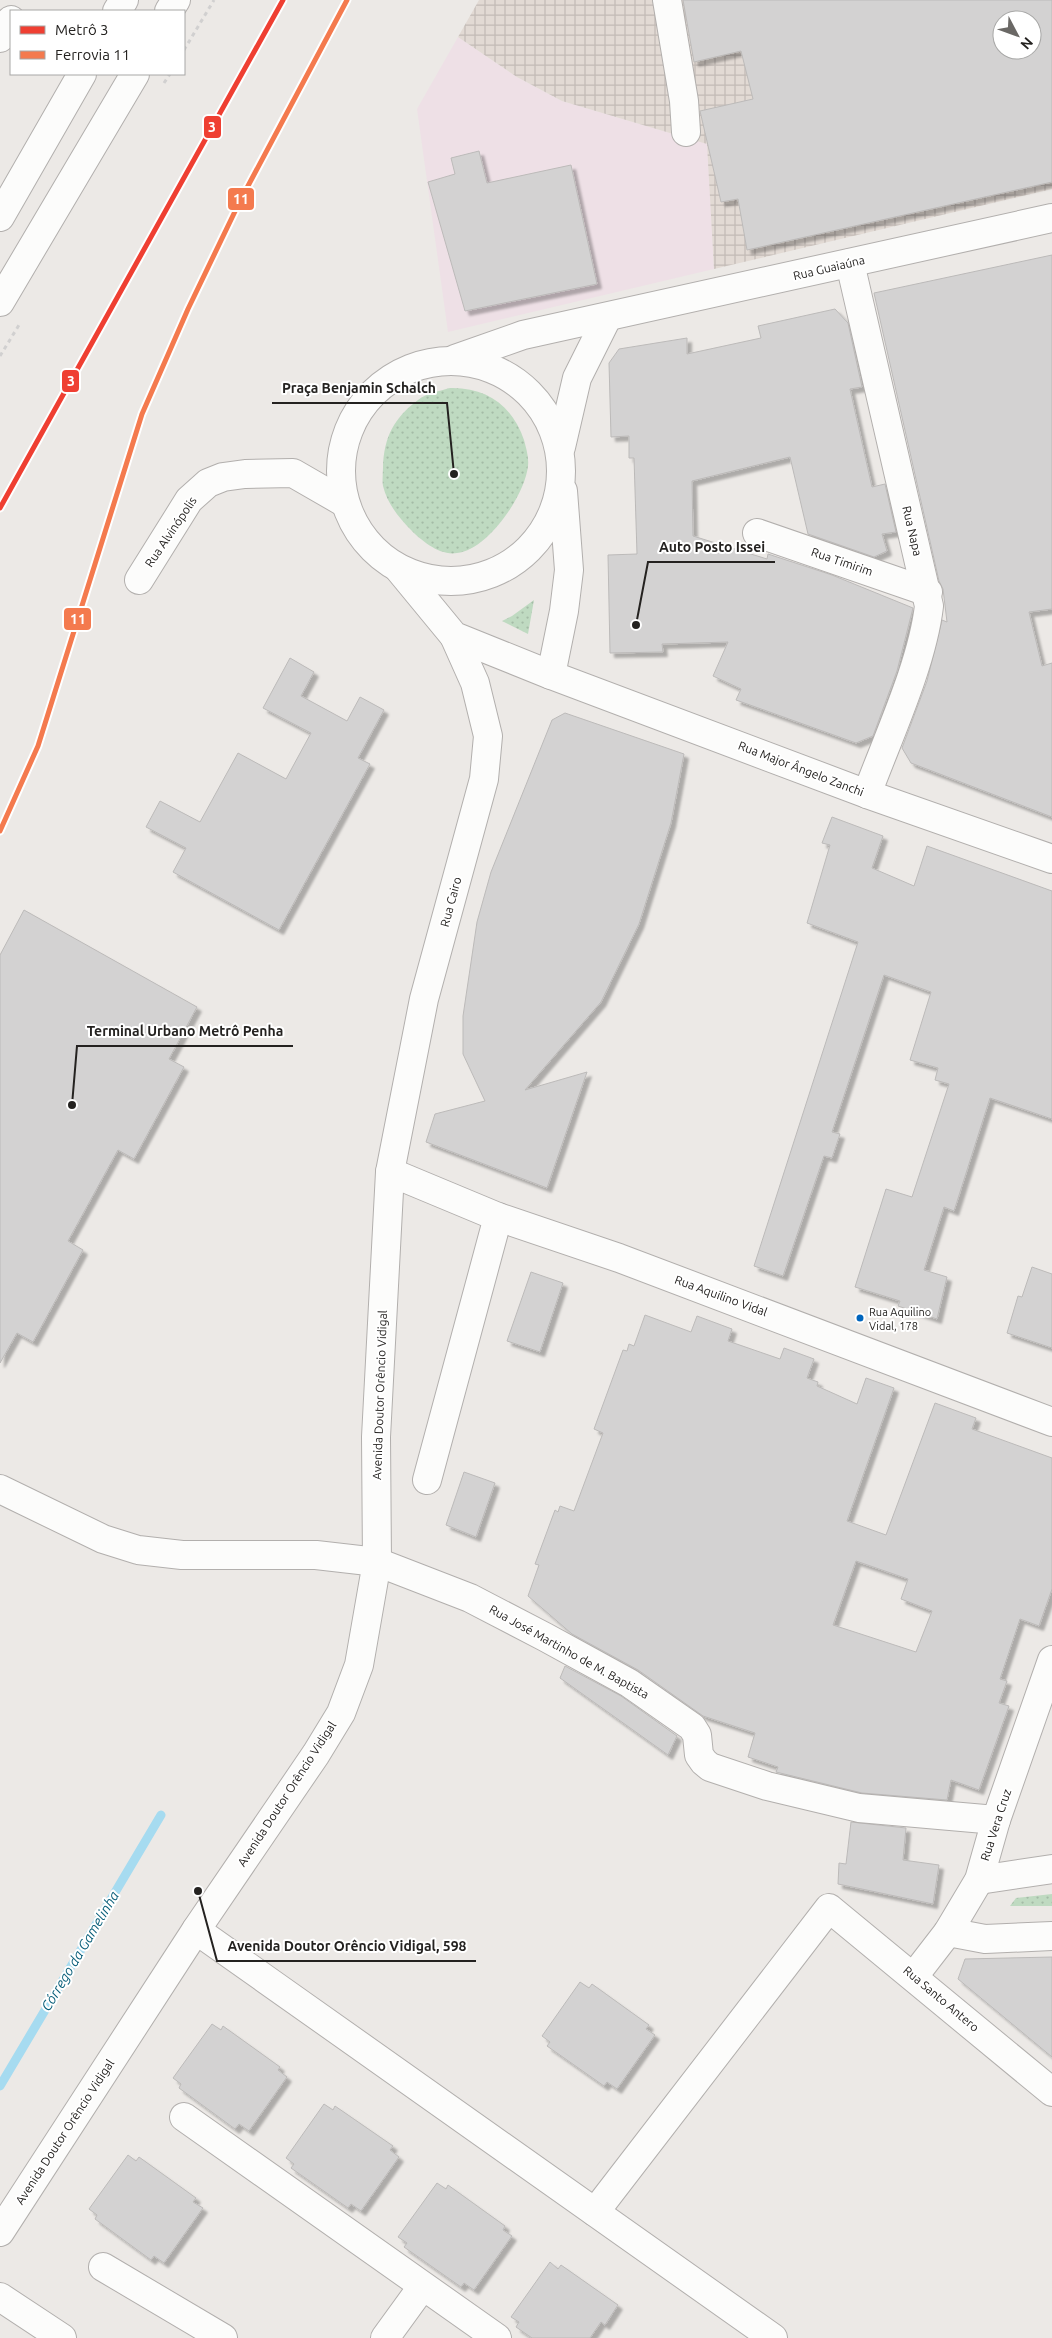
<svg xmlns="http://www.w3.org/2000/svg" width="1052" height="2338" viewBox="0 0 1052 2338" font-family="Ubuntu,sans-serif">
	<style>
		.commercial { fill: #eee0e6 }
		.industrial { fill: url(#industrial-grid); fill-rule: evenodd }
		.grass { fill: url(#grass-dots) }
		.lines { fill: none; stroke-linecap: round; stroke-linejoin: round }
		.stream { stroke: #a6dbf0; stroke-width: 9 }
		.building { fill: #d3d2d2; stroke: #bcbab9; fill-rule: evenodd; filter: url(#shadow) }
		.minor-casing { stroke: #b2afad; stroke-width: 30 }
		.highway-casing { stroke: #b2afad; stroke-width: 30 }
		.path { stroke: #d1d0d0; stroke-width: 3; stroke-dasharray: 4 4; stroke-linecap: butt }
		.minor { stroke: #fcfcfb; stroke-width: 28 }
		.highway { stroke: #fcfcfb; stroke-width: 28 }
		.rail-1-casing { stroke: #fff; stroke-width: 9 }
		.rail-1 { stroke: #f47a4e; stroke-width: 5 }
		.metro-1-casing { stroke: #fff; stroke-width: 9 }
		.metro-1 { stroke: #ef3f32; stroke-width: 5 }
		.bus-dot { fill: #0065bd; stroke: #fff; stroke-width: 2 }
		.labels { text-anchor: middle; stroke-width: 4; stroke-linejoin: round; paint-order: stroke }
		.bus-label { font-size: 11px; fill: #242220; stroke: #fff; text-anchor: start }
		.street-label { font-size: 12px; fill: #242220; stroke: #fff }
		.water-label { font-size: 14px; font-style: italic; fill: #095f7a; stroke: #fff }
		.leader { fill: none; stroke: #242220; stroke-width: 2 }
		.callout-dot { fill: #242220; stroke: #fff; stroke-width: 2 }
		.callout-label { font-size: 14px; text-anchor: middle; font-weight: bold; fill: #242220; stroke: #fff; stroke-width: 4; stroke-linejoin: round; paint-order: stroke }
		.line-badge { stroke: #fff; stroke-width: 2 }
		.badge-label { font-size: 14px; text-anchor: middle; font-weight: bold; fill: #fff }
	</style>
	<defs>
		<pattern id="industrial-grid" width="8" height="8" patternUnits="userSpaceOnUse" patternTransform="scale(1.25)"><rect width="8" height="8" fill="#e2dad4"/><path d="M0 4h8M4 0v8" fill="none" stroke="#c2bbb6"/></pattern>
		<pattern id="grass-dots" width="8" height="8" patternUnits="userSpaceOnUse" patternTransform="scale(1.25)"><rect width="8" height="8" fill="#bfdac1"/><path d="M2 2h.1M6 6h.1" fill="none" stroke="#a4bba6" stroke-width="1.8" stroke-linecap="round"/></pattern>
		<filter id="shadow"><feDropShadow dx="4.5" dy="4.5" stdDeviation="1" flood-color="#0004"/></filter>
	</defs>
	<rect width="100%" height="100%" fill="#ece9e6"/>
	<polygon class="commercial" points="458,37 517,77 562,101 708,144 714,269 448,332 417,109"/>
	<path class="industrial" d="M479,0H1052V189L714,269L707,144L562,101L517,77L458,37ZM1002,20H1032V50H1002Z"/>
	<g class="grass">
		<path d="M450,388C486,387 512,405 524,440C526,448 529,457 528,466C525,495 488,550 457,553C440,556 422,541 411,530C399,518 387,503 383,486C382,480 383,473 383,467C384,437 394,418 418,400C427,393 440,391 450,388Z"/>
		<polygon points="534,600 528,634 502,621 512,616"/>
		<polygon points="1052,1894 1052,1906 1010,1906 1016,1898"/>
	</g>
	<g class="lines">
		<polyline class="stream" points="0,2086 161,1815"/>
	</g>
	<g class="building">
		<path d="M683,0H1052V182L747,250L738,199L721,202L700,111L753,99L741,51L694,62ZM1002,20H1032V50H1002Z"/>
		<polygon points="479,151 487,183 571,165 597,284 465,311 428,182 455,174 451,158"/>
		<polygon points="1052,255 1052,609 1029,612 1042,666 1052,663 1052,817 911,763 902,748 927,681 942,620 947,622 943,589 939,581 874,293"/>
		<polygon points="835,309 848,323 862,387 850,389 872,487 885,484 896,532 882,534 887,551 874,557 808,534 790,457 692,481 693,536 767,559 768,554 832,575 913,608 897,671 873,736 856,743 736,700 741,689 713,676 728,642 662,644 663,652 610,653 608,555 637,554 634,458 629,458 629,436 611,437 609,363 619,349 687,338 687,354 761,338 758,326"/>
		<polygon points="290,658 314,672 301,696 347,721 360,697 384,710 358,758 370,764 279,930 173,872 186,848 146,827 160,801 200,822 238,753 286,779 311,733 263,708"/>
		<polygon points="565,713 684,754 671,823 639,924 601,1002 525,1090 587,1072 547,1188 426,1142 435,1114 485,1101 463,1054 463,1016 477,922 491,872 552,720"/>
		<polygon points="832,817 883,836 872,868 914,886 927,846 1052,891 1052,1119 990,1098 954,1211 944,1207 924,1270 947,1277 937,1319 898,1306 900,1301 855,1287 886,1189 912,1197 949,1084 935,1080 938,1068 910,1060 931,992 884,975 832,1132 840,1134 832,1158 824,1156 783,1276 754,1266 858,942 807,923 830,845 822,843"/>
		<polygon points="24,910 197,1007 169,1059 184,1067 134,1159 118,1150 68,1241 83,1250 33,1342 17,1333 0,1363 0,955"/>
		<polygon points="1032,1267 1052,1274 1052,1348 1007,1333 1018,1296 1022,1297"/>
		<polygon points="531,1272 563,1283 540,1352 507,1341"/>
		<path d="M645,1315L691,1332L697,1316L732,1329L728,1341L780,1359L784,1348L814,1359L807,1378L818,1382L817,1386L857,1404L866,1378L894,1388L847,1521L886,1535L935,1403L976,1418L972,1429L1052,1458V1589L1039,1626L1020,1619L1000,1679L1007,1681L999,1703L1009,1706L979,1790L951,1780L947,1800L862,1793L776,1772L778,1767L748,1757L755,1733L703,1716L638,1670L572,1634L528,1596L539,1565L535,1564L555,1510L558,1512L560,1506L574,1511L603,1433L594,1429L623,1350L627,1351L629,1344L634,1346ZM856,1561L908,1579L901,1599L932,1611L916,1652L833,1625Z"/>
		<polygon points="464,1472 495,1483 476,1537 446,1525"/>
		<polygon points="565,1666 621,1696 677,1736 668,1755 560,1678"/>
		<polygon points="851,1822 906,1828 903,1860 939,1865 933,1904 838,1884 839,1863 846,1864"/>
		<polygon points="1052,1957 1052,2057 958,1979 965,1959"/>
		<polygon points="580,1982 589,1988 592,1984 649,2025 646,2029 655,2035 617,2089 607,2082 604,2086 547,2046 550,2042 542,2036"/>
		<polygon points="212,2024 221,2030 223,2026 280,2067 278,2070 287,2077 249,2131 239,2124 235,2129 179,2088 181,2084 173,2078"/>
		<polygon points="324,2104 333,2110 335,2106 393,2146 390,2150 399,2157 361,2211 351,2204 348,2208 291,2168 294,2164 286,2158"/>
		<polygon points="128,2155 136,2161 139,2157 196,2198 193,2202 203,2208 164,2263 154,2256 151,2260 95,2219 97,2215 89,2209"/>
		<polygon points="437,2183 446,2189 448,2185 505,2226 503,2230 512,2236 474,2290 464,2283 461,2287 404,2247 407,2243 398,2237"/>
		<polygon points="550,2262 558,2269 561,2265 618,2305 605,2325 601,2322 590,2338 532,2338 516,2327 519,2322 511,2317"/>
	</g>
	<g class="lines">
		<defs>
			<g id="minor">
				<polyline points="667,0 684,101 686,132"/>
				<path d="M850,263L929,606C922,665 888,737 867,794"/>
				<polyline points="455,359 523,335 1052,218"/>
				<circle cx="451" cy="471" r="110"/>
				<polyline points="561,447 577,378 607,318"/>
				<polyline points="757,533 928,592"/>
				<polyline points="398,568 454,636 551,675 867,794 1052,859"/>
				<polyline points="139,580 189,500 208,483 223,477 245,474 293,473 345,503"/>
				<polyline points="551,675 564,611 569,570 563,491"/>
				<polyline points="390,1172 498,1217 619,1258 1052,1422"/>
				<polyline points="427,1480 498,1217"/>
				<polyline points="0,1489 103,1539 138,1550 182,1555 316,1555 377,1562 470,1598 545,1637 629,1683 692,1727 697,1735 699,1755 704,1762 710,1767 767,1786 859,1808 996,1820"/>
				<polyline points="979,1880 1052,1869"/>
				<polyline points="196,1930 773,2338"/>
				<polyline points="948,1932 985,1939 1052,1936"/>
				<polyline points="914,1976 948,1932 979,1880 996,1820 1052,1660"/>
				<polyline points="184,2117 497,2338"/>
				<polyline points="595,2212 829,1908 1052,2092"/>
				<polyline points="0,2232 196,1930 316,1754 341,1713 359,1665 377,1562 376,1437 390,1172 424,999 484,779 488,736 475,683 454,636"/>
				<polyline points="103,2267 223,2338"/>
				<polyline points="0,2297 62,2338"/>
				<polyline points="385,2338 422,2287"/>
			</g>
			<g id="highway">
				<polyline points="117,11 124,0"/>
				<polyline points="169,11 176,0"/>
				<polyline points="0,38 11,20"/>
				<polyline points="0,217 82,74"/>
				<polyline points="0,302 135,74"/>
			</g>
		</defs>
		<use href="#minor" class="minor-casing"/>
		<use href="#highway" class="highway-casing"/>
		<g class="path">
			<polyline points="184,50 214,0"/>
			<polyline points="164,83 170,74"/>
			<polyline points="0,356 19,325"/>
		</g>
		<use href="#minor" class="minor"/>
		<use href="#highway" class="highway"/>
		<defs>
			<polyline id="rail-1" points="0,831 38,746 142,414 188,309 240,201 347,0"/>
		</defs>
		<use href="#rail-1" class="rail-1-casing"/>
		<use href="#rail-1" class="rail-1"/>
		<defs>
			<polyline id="metro-1" points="0,508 283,0"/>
		</defs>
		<use href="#metro-1" class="metro-1-casing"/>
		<use href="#metro-1" class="metro-1"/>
	</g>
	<circle class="bus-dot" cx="860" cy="1318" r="4.5"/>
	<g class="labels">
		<g class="bus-label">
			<text x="869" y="1316">Rua Aquilino<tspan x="869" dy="14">Vidal, 178</tspan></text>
		</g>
		<g class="street-label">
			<text transform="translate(829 268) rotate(-13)" y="4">Rua Guaiaúna</text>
			<text transform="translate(912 531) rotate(77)" y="4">Rua Napa</text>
			<text transform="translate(171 532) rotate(-56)" y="4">Rua Alvinópolis</text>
			<text transform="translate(842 562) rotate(19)" y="4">Rua Timirim</text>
			<text transform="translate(801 769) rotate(21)" y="4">Rua Major Ângelo Zanchi</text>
			<text transform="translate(451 902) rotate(-75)" y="4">Rua Cairo</text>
			<text transform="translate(721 1296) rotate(20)" y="4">Rua Aquilino Vidal</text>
			<text transform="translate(380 1395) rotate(-88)" y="4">Avenida Doutor Orêncio Vidigal</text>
			<text transform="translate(569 1652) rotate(29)" y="4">Rua José Martinho de M. Baptista</text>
			<text transform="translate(287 1794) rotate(-57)" y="4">Avenida Doutor Orêncio Vidigal</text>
			<text transform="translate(996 1825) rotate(-72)" y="4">Rua Vera Cruz</text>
			<text transform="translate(941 1999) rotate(40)" y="4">Rua Santo Antero</text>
			<text transform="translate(65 2132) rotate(-57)" y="4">Avenida Doutor Orêncio Vidigal</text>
		</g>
		<g class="water-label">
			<text transform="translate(80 1951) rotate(-59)" y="5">Córrego da Gamelinha</text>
		</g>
	</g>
	<path class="leader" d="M454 474L447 403H272M636 625L648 562H775M72 1105L77 1046H293M198 1891L217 1961H476"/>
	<g class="callout-dot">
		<circle cx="454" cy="474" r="5"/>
		<circle cx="636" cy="625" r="5"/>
		<circle cx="72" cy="1105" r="5"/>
		<circle cx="198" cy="1891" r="5"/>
	</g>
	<g class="callout-label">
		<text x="359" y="393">Praça Benjamin Schalch</text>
		<text x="712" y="552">Auto Posto Issei</text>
		<text x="185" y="1036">Terminal Urbano Metrô Penha</text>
		<text x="347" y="1951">Avenida Doutor Orêncio Vidigal, 598</text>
	</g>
	<g class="line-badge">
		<rect x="203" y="115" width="19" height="24" rx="5" fill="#ef3f32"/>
		<rect x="227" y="187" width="28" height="24" rx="5" fill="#f47a4e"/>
		<rect x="61" y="369" width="19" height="24" rx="5" fill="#ef3f32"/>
		<rect x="63" y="607" width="29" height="24" rx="5" fill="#f47a4e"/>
	</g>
	<g class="badge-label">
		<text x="212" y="132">3</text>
		<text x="241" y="204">11</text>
		<text x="71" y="386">3</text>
		<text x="78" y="624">11</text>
	</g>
	<rect x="10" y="10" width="175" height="65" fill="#ffffff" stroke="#a7a7a6"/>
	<rect x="20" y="26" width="25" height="8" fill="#ef3f32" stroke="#a7a7a6"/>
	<text x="55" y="35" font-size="15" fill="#242220">Metrô 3</text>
	<rect x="20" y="51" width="25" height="8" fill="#f47a4e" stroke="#a7a7a6"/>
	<text x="55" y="60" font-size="15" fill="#242220">Ferrovia 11</text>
	<g transform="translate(1017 35) rotate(131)"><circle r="24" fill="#ffffff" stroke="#a7a7a6"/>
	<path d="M0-4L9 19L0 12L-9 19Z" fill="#6a6865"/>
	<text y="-8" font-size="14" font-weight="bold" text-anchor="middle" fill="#242220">N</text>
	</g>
</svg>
